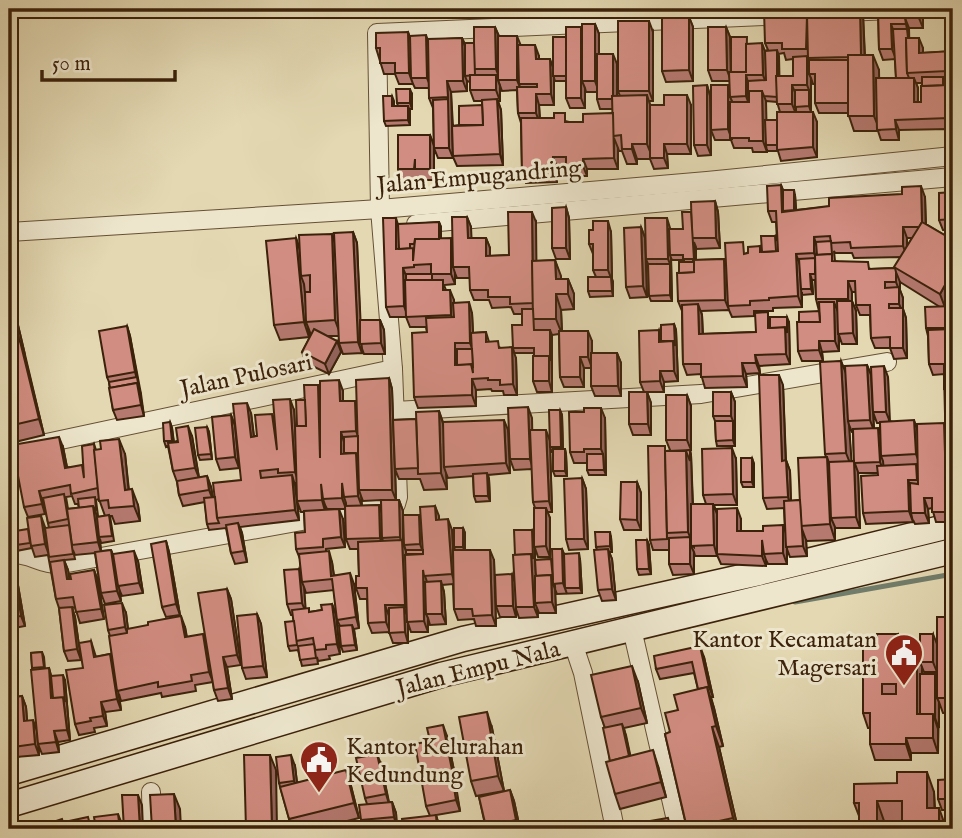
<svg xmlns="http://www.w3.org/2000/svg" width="962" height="838" viewBox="0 0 962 838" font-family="'IM FELL English',serif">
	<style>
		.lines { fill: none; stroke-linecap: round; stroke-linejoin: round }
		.stream { stroke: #717d6b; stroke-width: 5 }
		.street-casing { stroke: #665035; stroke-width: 20 }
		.secondary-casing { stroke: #3c220b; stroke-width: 27 }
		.street { stroke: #ede6cd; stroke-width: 18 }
		.secondary { stroke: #ede6cd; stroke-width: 24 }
		.wall { fill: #b57970; stroke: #3c220b; stroke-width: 2; fill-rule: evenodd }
		.shaded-wall { fill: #93635b; stroke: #3c220b; stroke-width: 2 }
		.building { fill: #d28d82; stroke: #3c220b; stroke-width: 2; fill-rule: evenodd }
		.labels { text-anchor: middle; stroke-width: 6; stroke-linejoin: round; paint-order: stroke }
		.street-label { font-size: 24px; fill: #3c220b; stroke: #ede6cd }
		.poi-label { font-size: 24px; fill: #3c220b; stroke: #ede6cd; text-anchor: end }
	</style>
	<rect width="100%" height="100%" fill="#e3d8b2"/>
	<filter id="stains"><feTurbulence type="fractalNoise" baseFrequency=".00286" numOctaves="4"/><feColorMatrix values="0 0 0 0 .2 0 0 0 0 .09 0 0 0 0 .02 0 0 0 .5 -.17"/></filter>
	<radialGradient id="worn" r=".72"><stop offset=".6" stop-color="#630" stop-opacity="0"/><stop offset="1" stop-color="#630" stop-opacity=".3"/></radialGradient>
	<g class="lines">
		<polyline class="stream" points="795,602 953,574"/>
		<defs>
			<g id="street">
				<polyline points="841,12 921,9"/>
				<polyline points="416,224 953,177"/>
				<polyline points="9,232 380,209 707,181 953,156"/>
				<polyline points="395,411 701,394 887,362"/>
				<polyline points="9,451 393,369 380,209 377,33 788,15"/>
				<path d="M9,554C28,552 43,566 62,564L396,504L398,497L393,369"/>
				<polyline points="632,629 678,829"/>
				<polyline points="573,643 583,673 615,829"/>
				<polyline points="151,792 152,829"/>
			</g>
			<g id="secondary">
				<polyline points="9,773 463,639 759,573 953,525"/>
				<polyline points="9,805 441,675 953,551"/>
			</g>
		</defs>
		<use href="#street" class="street-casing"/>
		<use href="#secondary" class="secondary-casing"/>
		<use href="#street" class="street"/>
		<use href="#secondary" class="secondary"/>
	</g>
	<g class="wall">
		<path d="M807,9H861L863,15L865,55L879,70V78H896L895,59L883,60L879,49L878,9H922L923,12V28H909V38L923,48V53L953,51V143H952L948,133V129L899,130V140H881L878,131H854L848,113H819L815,103V84H813L811,78V112L817,122V157L781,161L778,151H767V149V152H753L752,148H734L731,140H715L711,130L730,91V81H712L708,70L726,27L730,37L731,72L748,44L765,51L768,50L765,43ZM784,53L786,60L793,59V76H779L778,54ZM916,83H922L921,102H918V88ZM766,101L777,102L780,112L777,120H766Z"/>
		<polygon points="689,17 693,27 693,81 666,82 662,71"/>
		<path d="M595,24L599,34V54L617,64V96H620L618,91L653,32V101H649L650,105H691V154H667L668,168L654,169L650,159H637V164H627L622,151H619L618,148V169H587V176H570L567,167H557V182L526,183L522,172L521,123L518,113L517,90L502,91L498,80H497L500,86V101H498L501,110L503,165L457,166L453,157V158H438L434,148V180H419L418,177V180H401L398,169L430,135L434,146L433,108L429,98V88H415L413,84H399L395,74H384L376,48L408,32L410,38L428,40L462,38L465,44L474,43L495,27L499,36L520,45L539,56V59L553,68L566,37L582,31ZM554,78L555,81H566V98L570,108H585V88L586,92H597V99L600,109H613V113L583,122H569L554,118H540L539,105H554ZM467,81L470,82V90L474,101H482V105L459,125L453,126L451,92L467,91Z"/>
		<polygon points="707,85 710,96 711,155 698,156 694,145"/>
		<polygon points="412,94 412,109 409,109 410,111 410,125 386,126 384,121 392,96 394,101 394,106 398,106 397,103"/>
		<path d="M781,185L783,190L795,195L796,210L925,197L926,224L953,240V299H952L948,306H953V357H951V364H953V517H950L951,522H936L932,508L928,509L929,523L915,524L913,520V522L866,524L863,513L878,475V473H858V472L860,528H835V527V540L807,541L806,540L807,556L790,557L787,549V564H768L766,560V566L721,564L717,555V556H695L694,552V574L673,575L669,564V550H653L650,540L667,451L670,450L666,440L687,395L691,406V450H690L691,455L693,504H706L703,495L736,459L737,505H714L717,514L741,519V531H763L783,525L785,532L784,508L767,509L763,498L783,385L786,460L790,471L791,501L800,500L826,457L825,454L841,361L845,372L867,365L871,375L874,428L880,434V423H877L873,412L888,377L889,421L917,427L946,429L948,422L945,414L944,374L933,375L929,364L928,336L926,328L940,307L900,282V290L903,298V309L906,318L907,358L894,359L890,348H875L871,338L870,315H860L856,305V292H852V301L856,311L857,344H842L839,335V351L822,352L823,361H802L798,351L799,322L819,311L816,299L815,280H812L813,294L802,295V292V307L773,308V311H754V316L732,317L729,310L701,311L702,315L703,334L756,332L770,318L789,322L790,364L759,366L760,373L746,374L747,387L705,388L701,374L687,375L683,364L682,311L678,301L679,273L684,262V260H672L671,258L672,301H651L649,296L648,264L646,259L670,229H683L691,212L715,201L718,212L720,248L696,249V247V260L724,259L726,264L760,246L762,252L775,236L777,241L776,222H772L768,211ZM907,238H912L907,247ZM834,251L835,253H852L854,258L901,257L895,268L871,269L835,261ZM849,425L852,432H853L854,461H851Z"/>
		<polygon points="953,193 953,230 943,230 939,220"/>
		<polygon points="566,207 569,218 570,259 556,259 552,248"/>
		<polygon points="467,217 471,227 471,238 486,238 490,248 490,256 509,255 536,222 536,261 555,260 561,279 568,279 574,294 574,309 561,310 562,331 592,341 592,353 617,353 621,363 621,396 595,396 591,386 591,368 584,368 584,387 564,387 560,377 559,334 552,335 552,392 537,392 533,381 534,353 514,353 513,348 522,325 522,314 514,314 511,307 492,308 489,300 474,300 470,290 470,278 457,278 455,273 455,284 444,285 446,290 454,300 454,303 472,313 473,333 486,332 489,342 501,348 516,358 517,395 504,395 503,391 492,391 491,389 476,390 476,406 418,408 414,397 427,332 426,327 410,327 406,317 390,317 386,307 398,225 439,222 441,227 441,239 453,243"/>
		<polygon points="641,227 645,238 647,297 630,298 626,287"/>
		<polygon points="353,232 357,243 360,320 380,320 384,330 385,354 364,354 361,346 362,353 343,354 339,343 339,336 328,336 341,352 329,374 306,363 302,352 311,335 308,327 309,337 280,340 274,325 296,238 300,250 332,234 335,243"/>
		<polygon points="611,232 612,279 613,282 613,296 590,297 588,291 596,277 593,270 593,254 589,244"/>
		<polygon points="9,287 44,435 15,442 9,424"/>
		<polygon points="674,324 676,330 678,381 664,382 664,392 647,392 651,403 651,435 633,435 629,424 644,392 640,382 659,330 661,337"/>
		<polygon points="127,326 130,336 144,416 117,420 113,410 109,382 107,377"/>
		<path d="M389,378L392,389L393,420L416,419L439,411L443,422L508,430L510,473L488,475L489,479L490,501L476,502L474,496L473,476L448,478L446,473L447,489L424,490L420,479H399L395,469L394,429L396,500H399L403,511V544L406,551L404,545L421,521L435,506L439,520L452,530L453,550H455L454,547L463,528L465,533V550L494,560L496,626H476L474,619L458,620L454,609L453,584L442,585L444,592L446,624L430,625L428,618V632H411L408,623V643H393L389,632L372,633L368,623L367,599H360L356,588L359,576L358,549H350L346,539L345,509H327L325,505V510L343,519L345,547L326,549V551L332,562L334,575L354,584L359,628L354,629L357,650L343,652L341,646L340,626L337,620L334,590L306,593L304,587L305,608L310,612L322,610L332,604L336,615L340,654L329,656L330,659L318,661L317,657L318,664L302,666L298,650L290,651L288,646L294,621L293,615H291L287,604L299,569L301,574L300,559L296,549L305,532L304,512H301L297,501V483H295L299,520L240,527L242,533L247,562L235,564L231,553L226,528L209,530L207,524L205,502L183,506L179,495L177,482L173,471L168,446L166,447L164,441L170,422L172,428L174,442L192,436L199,478L207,476L211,487L213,497H215L241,480L251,413L254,436H257L275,422L294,410L295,432L305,400L320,389L343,391V401H355L357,406ZM361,496L363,501L381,500V510L379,505L362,506Z"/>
		<polygon points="731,392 735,402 735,446 717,446 716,441 715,421 713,416"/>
		<polygon points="560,410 562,415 563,449 565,449 566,454 567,476 555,476 553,471 553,452 552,452 550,448 552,512 547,512 550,518 550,557 538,557 535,548 535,560 551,559 552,563 562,549 564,554 580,559 582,593 557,594 555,589 556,613 539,613 537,608 538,617 519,618 516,609 516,617 500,617 496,606 512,574 514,582 515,555 532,530 534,535 535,508 533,502 532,469 514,470 510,459 532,418 532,430 550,440"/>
		<polygon points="584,412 605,418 606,475 589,475 587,470 587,463 574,463 570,452"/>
		<polygon points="231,415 235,426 239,468 220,470 216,459"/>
		<polygon points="207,427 209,432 212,459 200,460 198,455"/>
		<path d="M94,444L96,450L125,454L129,490L138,505L140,521L115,524L112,516H110L114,541L101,543L100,539L101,551L111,550L114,557L138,561L143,593L122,596L119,589L121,601L105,604L101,593L95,553L75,555L73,550L75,559L64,560L68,570L69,579L94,570L98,581L104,619L80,623L75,607L72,608L75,617L81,660L68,661L64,651L59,608L56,599L48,555L35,557L32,548L11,552L9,546L28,529L29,534L49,528L44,502L45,514L28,517L24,507L63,447L67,467L84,470ZM72,496L75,504H78L79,508L68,509L66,497ZM99,499L105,516L97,517L98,516L96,500Z"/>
		<polygon points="752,458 754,464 754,487 743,487 741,482"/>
		<polygon points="582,478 586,489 588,549 569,550 566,539"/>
		<polygon points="637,482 641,493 641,530 624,530 620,519"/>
		<polygon points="611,537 612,552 609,552 612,559 616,600 602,601 598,590 597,550 596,547"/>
		<polygon points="647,540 649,545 651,574 639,575 637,569"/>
		<polygon points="166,541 169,552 180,615 166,617 162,607"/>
		<polygon points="9,551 11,551 14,562 25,626 9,629"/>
		<polygon points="227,589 231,599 241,665 227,667 232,699 218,701 214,690 213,682 195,685 196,691 162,697 161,693 121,701 119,694 121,710 105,712 107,726 94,728 95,732 79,735 75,724 83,668 91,641 96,657 110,654 113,663 110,636 108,630 126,613 128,629 185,627 187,637 207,646"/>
		<polygon points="257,614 261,624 267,677 246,679 242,668"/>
		<polygon points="953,617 953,713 943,713 939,702 938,753 911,753 911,760 875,760 870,744 870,728 868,728 863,713 877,646 898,634 903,646 917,646 920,656 933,634 937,672 924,672 922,667 922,674 937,680"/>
		<polygon points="42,652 44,657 45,669 49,668 51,676 65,680 70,740 58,742 59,752 42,754 38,744 39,755 16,757 13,747 11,733 9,733 9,698 22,696 26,707 27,721 37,730 31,653"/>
		<polygon points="704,657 713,697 711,697 714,708 723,746 719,747 738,829 687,829 665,734 670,732 678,710 698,689 694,673 660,679 656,669"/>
		<polygon points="638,682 647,723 624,728 630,756 658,766 666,797 620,809 615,794 605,728 601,717"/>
		<polygon points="492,728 504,791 476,796 471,781"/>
		<polygon points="447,736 458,790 456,791 460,811 436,815 440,829 403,829 430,816 426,806 430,741"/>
		<polygon points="381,764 389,802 392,802 396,813 397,828 381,829 364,828 361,820 367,804 365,798"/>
		<polygon points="295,766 297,782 351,786 359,818 316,829 292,829 279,783"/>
		<polygon points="953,779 953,810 942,810 938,799"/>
		<polygon points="510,790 514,801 520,829 486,829 479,797"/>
		<polygon points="934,792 935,808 946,829 902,829 902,821 884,821 884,829 859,829 859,816 854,803"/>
	</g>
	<g class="shaded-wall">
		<polygon points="860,9 861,9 863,15 865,67 861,56"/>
		<polygon points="919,9 922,9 923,12 923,28 919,18"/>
		<polygon points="689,17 693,27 693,81 689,70"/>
		<polygon points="905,18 909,28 910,72 907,29 906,24"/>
		<polygon points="649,21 653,32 653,101 649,91"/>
		<polygon points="595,24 599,34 599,92 595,81"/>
		<polygon points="891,24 895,35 896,59 892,49"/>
		<polygon points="495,27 499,37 500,80 496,69"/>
		<polygon points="581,27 585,37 582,81 585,88 585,108 581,98"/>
		<polygon points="726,27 730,37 731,81 727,70"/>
		<polygon points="408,32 412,43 411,78 413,84 409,73"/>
		<polygon points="426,35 430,46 431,88 427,78"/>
		<polygon points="517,36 521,46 519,84 521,90 517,80"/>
		<polygon points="462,38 466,49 465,76 467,81 467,91 463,81"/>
		<polygon points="919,38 923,48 923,63 919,53"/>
		<polygon points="762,43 766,54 767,86 763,75"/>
		<polygon points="535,45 539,56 539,70 536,59"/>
		<polygon points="777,50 779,56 780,102 778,97"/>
		<polygon points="613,54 617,64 617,109 613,99"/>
		<polygon points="873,55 879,70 880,131 874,116"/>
		<polygon points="807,56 810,67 809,74 811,78 811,112 809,106 809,90 807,85"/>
		<polygon points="550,59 554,70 554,105 551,94"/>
		<polygon points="496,75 500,86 500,101 496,90"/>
		<polygon points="746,75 749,86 748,95 750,107 746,96"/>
		<polygon points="914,78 918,88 918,113 914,102"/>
		<polygon points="447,81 451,92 453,158 449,148"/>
		<polygon points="707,85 710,96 711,155 707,145"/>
		<polygon points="728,85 731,96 730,97 732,101 732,140 728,129"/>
		<polygon points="792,85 796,95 796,114 792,104"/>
		<polygon points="410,89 412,94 412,109 410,103"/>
		<polygon points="762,91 766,101 767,145 766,145 767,152 763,141"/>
		<polygon points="536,94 539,105 540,124 536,113"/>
		<polygon points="647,95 652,111 653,159 647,144"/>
		<polygon points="687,95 691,105 691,154 687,144"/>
		<polygon points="497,99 501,110 503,165 500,154"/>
		<polygon points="408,106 410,111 410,125 408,120"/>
		<polygon points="813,112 817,122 817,157 813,147"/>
		<polygon points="895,120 899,130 899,140 896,129"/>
		<polygon points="430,135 434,146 434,180 430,169"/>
		<polygon points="614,138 618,148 618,169 614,158"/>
		<polygon points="632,144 637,159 637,164 632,149"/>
		<polygon points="664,144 667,154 668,168 664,158"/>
		<polygon points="553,157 557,167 557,182 554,172"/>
		<polygon points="583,159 587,169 587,176 583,166"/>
		<polygon points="781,185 785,195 785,216 782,212"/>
		<polygon points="921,186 925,197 926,237 922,227"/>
		<polygon points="794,190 795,195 797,221 795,216"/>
		<polygon points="715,201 718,212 720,248 716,238"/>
		<polygon points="566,207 569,218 570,259 566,248"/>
		<polygon points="532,212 536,222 537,314 533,303"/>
		<polygon points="467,217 471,227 472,248 468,238"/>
		<polygon points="396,218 399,228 400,253 396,249"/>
		<polygon points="667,218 670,228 671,255 670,255 671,258 672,301 670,295 670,264 668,259"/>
		<polygon points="608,221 611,232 612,279 613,282 613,296 612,291 611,278 608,270"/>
		<polygon points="439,222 441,227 441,248 439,243"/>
		<polygon points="641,227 645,238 647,297 643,286"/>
		<polygon points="903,227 907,238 907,256 903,246"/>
		<polygon points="353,232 357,243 362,353 358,342"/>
		<polygon points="332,234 337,249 341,336 335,320"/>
		<polygon points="814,237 817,247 816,258 814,253"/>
		<polygon points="296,238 301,254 301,276 304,284 308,321 306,322 308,327 309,337 304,322"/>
		<polygon points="451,238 455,249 453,267 455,273 455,284 451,274"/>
		<polygon points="486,238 490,248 490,266 486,256"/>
		<polygon points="694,242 696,247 696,264 694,259"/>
		<polygon points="796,254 800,265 802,307 798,296"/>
		<polygon points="724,259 728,270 728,306 729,310 725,300"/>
		<polygon points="555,260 561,276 561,294 556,279"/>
		<polygon points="403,268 407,278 408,317 404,306"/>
		<polygon points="896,272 900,282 900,290 903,298 903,309 906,318 907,358 903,348 903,313 899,304 899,290 896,282"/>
		<polygon points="810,274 812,280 813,294 811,289"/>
		<polygon points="568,279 574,294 574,309 568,294"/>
		<polygon points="848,281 852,292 852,301 856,311 857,344 853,333 852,309 848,299"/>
		<polygon points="946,283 952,299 946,310 940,294"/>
		<polygon points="9,287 25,355 19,340 9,295"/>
		<polygon points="450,290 454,300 455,326 451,315"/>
		<polygon points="556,294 561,310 562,334 556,319"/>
		<polygon points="469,302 472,313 474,353 470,343"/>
		<polygon points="834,302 838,312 839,351 835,341"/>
		<polygon points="698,304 702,315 703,345 699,334"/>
		<polygon points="787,317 789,322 790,364 786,354 785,327"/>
		<polygon points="380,320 384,330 385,354 381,343"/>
		<polygon points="674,324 676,330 678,381 674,371 673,341"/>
		<polygon points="127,326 130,336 141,394 135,372"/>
		<polygon points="550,330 552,335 552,392 549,381"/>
		<polygon points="588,331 592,341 592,368 588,357"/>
		<polygon points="20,341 25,357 44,435 39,419"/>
		<polygon points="337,341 341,352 329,374 325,364"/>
		<polygon points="819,341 822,352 823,361 819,350"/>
		<polygon points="947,346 951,357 951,375 948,364"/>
		<polygon points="512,347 516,358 517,395 513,384"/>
		<polygon points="617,353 621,363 621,396 618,386"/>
		<polygon points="755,355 759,366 760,373 756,363"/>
		<polygon points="580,357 584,368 584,387 580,377"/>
		<polygon points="841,361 847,376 848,421 849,425 852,468 846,453"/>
		<polygon points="742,363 746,374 747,387 743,376"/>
		<polygon points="867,365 871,375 874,431 870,420"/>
		<polygon points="884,366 888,377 890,422 886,412"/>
		<polygon points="660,371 664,382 664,392 660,381"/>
		<polygon points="779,375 783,385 786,471 782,461"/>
		<polygon points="389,378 392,389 396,500 392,490"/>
		<polygon points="472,379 476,390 476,406 472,395"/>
		<polygon points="339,380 343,391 343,411 340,401"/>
		<polygon points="137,383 141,394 144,416 141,405"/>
		<polygon points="647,392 651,403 651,435 648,424"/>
		<polygon points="731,392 735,402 735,426 731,416"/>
		<polygon points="687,395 691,406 691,450 687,440"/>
		<polygon points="290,399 294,410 299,483 295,472"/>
		<polygon points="355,401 358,411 358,436 356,431"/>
		<polygon points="247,403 251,413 255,447 251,437"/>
		<polygon points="528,407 532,418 533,469 530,459"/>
		<polygon points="601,408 605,418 606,475 604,470 603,454 601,449"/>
		<polygon points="560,410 562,415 563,452 561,447"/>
		<polygon points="439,411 444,427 444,467 446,473 447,489 441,473"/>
		<polygon points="231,415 235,426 239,468 235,457"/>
		<polygon points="504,420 508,430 510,473 506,463"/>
		<polygon points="914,420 918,431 920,465 916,454"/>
		<polygon points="733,421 735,426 735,446 733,440"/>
		<polygon points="170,422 172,428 174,446 172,441"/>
		<polygon points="188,426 192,436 199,478 195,468"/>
		<polygon points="207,427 209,432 212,459 211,454"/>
		<polygon points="878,428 882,438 881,456 883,461 884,472 880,462"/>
		<polygon points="546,430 550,441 552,512 549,501"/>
		<polygon points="341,432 344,442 345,464 341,454"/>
		<polygon points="59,437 63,447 69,478 65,468"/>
		<polygon points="119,439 125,454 130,505 125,490"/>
		<polygon points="732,448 736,459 737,505 733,494"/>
		<polygon points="565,449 566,454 567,476 565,471"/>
		<polygon points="690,450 691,455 694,547 693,546 691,546 694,552 694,574 690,564 690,537 688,532 686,451"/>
		<polygon points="356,453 360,464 359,490 361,496 362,507 358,496"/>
		<polygon points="827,457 832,472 831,518 835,527 835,540 830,524"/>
		<polygon points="752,458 754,464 754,487 752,482"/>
		<polygon points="786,460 790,471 791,508 788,497"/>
		<polygon points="854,461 858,472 860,528 856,517"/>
		<polygon points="487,473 489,479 490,501 488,496"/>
		<polygon points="292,475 295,485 299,520 295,510"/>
		<polygon points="207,476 211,487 213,500 209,490"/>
		<polygon points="582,478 586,489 588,549 584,539"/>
		<polygon points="908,480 912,490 911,513 913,522 909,511"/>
		<polygon points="637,482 641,493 641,530 637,520"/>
		<polygon points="342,483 344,497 346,503 346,509 342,498"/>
		<polygon points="321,484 323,499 325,505 325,511 322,500"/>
		<polygon points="132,489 138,505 140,521 134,506"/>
		<polygon points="39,491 43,502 45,514 42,504"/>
		<polygon points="924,498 928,509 929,523 925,513"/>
		<polygon points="399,500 403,511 403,544 406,551 409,615 405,605 402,545 400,537"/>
		<polygon points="713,504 717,514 717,556 714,545"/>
		<polygon points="379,505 383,516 382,538 384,544 384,548 380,538"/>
		<polygon points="93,506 97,516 101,552 98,542"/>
		<polygon points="435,506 439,516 439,531 436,520"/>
		<polygon points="947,506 950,517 951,522 947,512"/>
		<polygon points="546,508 550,518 550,557 546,546"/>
		<polygon points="737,508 741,519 741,542 737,531"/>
		<polygon points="339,509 343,519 345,547 341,537"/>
		<polygon points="419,515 422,525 424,555 420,544"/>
		<polygon points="41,516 45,527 49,555 45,544"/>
		<polygon points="448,519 452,530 455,584 452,574"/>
		<polygon points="238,523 242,533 247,562 244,551"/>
		<polygon points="783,525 787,536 787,564 783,553"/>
		<polygon points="463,528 465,533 465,552 463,547"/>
		<polygon points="802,529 806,540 807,556 803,546"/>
		<polygon points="532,530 534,535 537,603 535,603 537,608 538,617 534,607 531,554"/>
		<polygon points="610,532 611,537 612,552 610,546"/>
		<polygon points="647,540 649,545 651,574 649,569"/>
		<polygon points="762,540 764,554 766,560 766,566 762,556"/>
		<polygon points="166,541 169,552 180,615 176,604"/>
		<polygon points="562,549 566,559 565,588 567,594 563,583"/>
		<polygon points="608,549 612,559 616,600 612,589"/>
		<polygon points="111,550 115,561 121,601 117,591"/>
		<polygon points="490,550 494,560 496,626 492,615"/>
		<polygon points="11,551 14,562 25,626 21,616"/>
		<polygon points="134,551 138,561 143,593 139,583"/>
		<polygon points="329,551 332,562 335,586 331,576"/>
		<polygon points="579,553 580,559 582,593 580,588"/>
		<polygon points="551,559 553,564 555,586 553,584 555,589 556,613 552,602"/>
		<polygon points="64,560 68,570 71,590 67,579"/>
		<polygon points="299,569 303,579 302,582 304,587 306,613 302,603"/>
		<polygon points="94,570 98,581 104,619 101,609"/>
		<polygon points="423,570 427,582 426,614 428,618 428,632 424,621"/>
		<polygon points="350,573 354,584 359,628 356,617"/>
		<polygon points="512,574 516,585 516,617 513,606"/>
		<polygon points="441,581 444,592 446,624 442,614"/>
		<polygon points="227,589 231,599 241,665 237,655"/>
		<polygon points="122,603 126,613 129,638 125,627"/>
		<polygon points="332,604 336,615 340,654 337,644"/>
		<polygon points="385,605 389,616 390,632 386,622"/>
		<polygon points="72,607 75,617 81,660 77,649"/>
		<polygon points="404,607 408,618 408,643 405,632"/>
		<polygon points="257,614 261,624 267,677 263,666"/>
		<polygon points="181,616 185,627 188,648 185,637"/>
		<polygon points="352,625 354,630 357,650 355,645"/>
		<polygon points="203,634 207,645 213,682 209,672"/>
		<polygon points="898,634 904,649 898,646"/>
		<polygon points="933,634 937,644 937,672 933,662"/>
		<polygon points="700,646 704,657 713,697 709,687"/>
		<polygon points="917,646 922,662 920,662 922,667 922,718 917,714"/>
		<polygon points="110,654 114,665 121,710 117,699"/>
		<polygon points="223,657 227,667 232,699 228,688"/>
		<polygon points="632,666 638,682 647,723 641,708"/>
		<polygon points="49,668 52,679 55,709 51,698"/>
		<polygon points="935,674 939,684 937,698 939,702 939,728 935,718"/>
		<polygon points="63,675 65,680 70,740 67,730 63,697"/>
		<polygon points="707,687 714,708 723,746 716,726"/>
		<polygon points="22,696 26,707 28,732 24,721"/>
		<polygon points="101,702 105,712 107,726 103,716"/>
		<polygon points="487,712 492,728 504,791 498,776"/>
		<polygon points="933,714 938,729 938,753 933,738"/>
		<polygon points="33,720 37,731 39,755 35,744"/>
		<polygon points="622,724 626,735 633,768 629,757"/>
		<polygon points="443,725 447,736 458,790 454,780"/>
		<polygon points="712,727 719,747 738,829 737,829 733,818"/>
		<polygon points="54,731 58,742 59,752 56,742"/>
		<polygon points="906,738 911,753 911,760 906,744"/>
		<polygon points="653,750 658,766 666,797 661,782"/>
		<polygon points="377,754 381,764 389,804 386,794"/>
		<polygon points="270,755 276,770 277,829 272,829"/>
		<polygon points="291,755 295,766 298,792 294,781"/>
		<polygon points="346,770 351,786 359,818 354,803"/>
		<polygon points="927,772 934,792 935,828 927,808"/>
		<polygon points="453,782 457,792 460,811 456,800"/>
		<polygon points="510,790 514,801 520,829 516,820"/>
		<polygon points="174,794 180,809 181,829 176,829"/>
		<polygon points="138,795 142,805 143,829 140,829"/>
		<polygon points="877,801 884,821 884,829 877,829"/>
		<polygon points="392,802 396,813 397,828 394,817"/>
		<polygon points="939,808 946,828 946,829 939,829"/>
		<polygon points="118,814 122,824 122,829 120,829"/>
		<polygon points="436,815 439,825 440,829 437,829"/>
	</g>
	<g class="building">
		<polygon points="807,9 860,9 861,55 848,55 848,57 808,58 807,15 806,49 782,49 782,43 765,43 764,10"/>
		<polygon points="878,9 919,9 919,18 905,18 906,24 891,24 892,49 879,49"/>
		<polygon points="662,17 689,17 689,70 662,71"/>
		<rect x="618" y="21" width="31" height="70"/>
		<rect x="582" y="24" width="13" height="57"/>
		<polygon points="474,27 495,27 496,69 474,69"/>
		<rect x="566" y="27" width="15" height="71"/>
		<polygon points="708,27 726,27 727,70 708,70"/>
		<polygon points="893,29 907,29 908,38 906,38 907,73 909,78 896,78"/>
		<polygon points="408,32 409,73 395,73 395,63 380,63 380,48 376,48 376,33"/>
		<polygon points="426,35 427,78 411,78 410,36"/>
		<rect x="498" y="36" width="19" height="44"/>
		<rect x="553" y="37" width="13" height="39"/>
		<polygon points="731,37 747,37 746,72 731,72"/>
		<polygon points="462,38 463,81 447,81 448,97 429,98 428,39"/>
		<polygon points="906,38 919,38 919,53 953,51 953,133 948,133 948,118 895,120 896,129 877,130 876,78 914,78 914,102 921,102 921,86 947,85 947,71 907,73"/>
		<polygon points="465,43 474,43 475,75 465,76"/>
		<polygon points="762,43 763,75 746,75 746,96 730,97 729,72 746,72 746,44"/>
		<polygon points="518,45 535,45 536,59 550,59 551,94 536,94 536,113 518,113 517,87 537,87 537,84 519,84"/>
		<polygon points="777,50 777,97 764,96 762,91 749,91 748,95 748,81 766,80 765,51"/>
		<rect x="597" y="54" width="16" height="45"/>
		<polygon points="848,55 873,55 874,116 848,116"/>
		<polygon points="807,56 807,85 792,85 792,104 777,104 776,76 793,76 793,57"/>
		<polygon points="809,60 848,60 848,103 815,103 815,74 809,74"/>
		<rect x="470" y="75" width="26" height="15"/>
		<polygon points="922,77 943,77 943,85 922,86"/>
		<polygon points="707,85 707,145 694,145 693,86"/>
		<polygon points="711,85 728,85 728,129 711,130"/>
		<polygon points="396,89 410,89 410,103 397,103"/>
		<polygon points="795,90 809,90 809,106 795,107"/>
		<polygon points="749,91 762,91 763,141 749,141 749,138 730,138 730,102 749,102"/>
		<polygon points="647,95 647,144 632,144 632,149 622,149 621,135 613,136 612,96"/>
		<polygon points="664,95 687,95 687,144 664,144 664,158 650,158 650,105 664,105"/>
		<polygon points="383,96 392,96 392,106 408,106 408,120 384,121"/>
		<polygon points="448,99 449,148 434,148 433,100"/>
		<polygon points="497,99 500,154 453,156 452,126 483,125 482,100"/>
		<polygon points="482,105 483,125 459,125 459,106"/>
		<polygon points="777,112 813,112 813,147 777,150"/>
		<polygon points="554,113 565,113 565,122 583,122 583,114 613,113 614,158 583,159 583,166 566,166 566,157 553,157 554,172 522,172 521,118 554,118"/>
		<polygon points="765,120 777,120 777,145 766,145"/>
		<polygon points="398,135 430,135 430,169 415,169 415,159 414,169 398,169"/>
		<polygon points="781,185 782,212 829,206 829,198 902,194 902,187 921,186 922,222 919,227 903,227 903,246 851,248 850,242 831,243 830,236 814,237 814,253 796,254 798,296 769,298 769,300 750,301 750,305 728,306 725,243 743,242 744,254 748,253 748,247 760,246 760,252 778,251 776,211 768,211 767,186"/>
		<polygon points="783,190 794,190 794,210 783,211"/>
		<polygon points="953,192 953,219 939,220 939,193"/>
		<polygon points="715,201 716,238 692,238 691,202"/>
		<polygon points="566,207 566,248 552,248 552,208"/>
		<polygon points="508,212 532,212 533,303 510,304 510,297 488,297 488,290 470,290 469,267 453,267 452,217 467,217 468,238 486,238 486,256 509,255"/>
		<polygon points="682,212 691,212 694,259 683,259 683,255 670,255 669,229 683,229"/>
		<polygon points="383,218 396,218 396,249 413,248 413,261 415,239 451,238 451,274 431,274 431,264 414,265 414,267 403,268 404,306 386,307"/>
		<polygon points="645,218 667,218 668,259 646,259"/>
		<polygon points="593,221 608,221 608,270 593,270 593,244 589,244 589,230 593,230"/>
		<polygon points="439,222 439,239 415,239 414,244 410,244 410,248 399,249 398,224"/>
		<polygon points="922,222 953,240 953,287 946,283 940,294 894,267"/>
		<polygon points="641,227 643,286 626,287 624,228"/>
		<polygon points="353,232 358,342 339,343 334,233"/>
		<polygon points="332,234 335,320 306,322 305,292 310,292 310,275 301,276 299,235"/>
		<polygon points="761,236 775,236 776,251 762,252"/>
		<polygon points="296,238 304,322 274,325 266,241"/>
		<polygon points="831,241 832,254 817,255 816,242"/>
		<polygon points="832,254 832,261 868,262 869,269 895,268 896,272 896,282 885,282 885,288 899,287 899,304 889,304 889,308 903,308 903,348 890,348 890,337 871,338 870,305 856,305 855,281 848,281 848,299 816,299 815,255"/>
		<polygon points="815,258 815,274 810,274 811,289 801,289 799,259"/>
		<polygon points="724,259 725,300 678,301 677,273 694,272 693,260"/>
		<polygon points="555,260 556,279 568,279 568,294 556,294 556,319 533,319 532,261"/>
		<polygon points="679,262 694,262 694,272 679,273"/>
		<polygon points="648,264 670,264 670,295 649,296"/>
		<rect x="406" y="274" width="26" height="6"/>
		<polygon points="588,277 611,277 612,291 588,291"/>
		<polygon points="405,280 443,280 443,290 450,290 451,315 406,317"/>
		<polygon points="9,295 19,340 9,342"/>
		<polygon points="837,301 852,301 853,333 838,334"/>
		<polygon points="469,302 470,343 455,343 455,365 471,364 473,373 471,333 486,332 486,342 498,341 499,348 512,347 513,384 500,385 500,380 488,380 488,378 472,379 472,395 414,397 412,333 427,332 426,318 454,317 453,303"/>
		<polygon points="819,302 834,302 835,341 819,341 819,350 798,351 797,322 820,322"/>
		<polygon points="698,304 699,334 756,332 755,313 768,312 768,328 785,327 786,354 755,355 756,363 742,363 743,376 701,377 701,364 683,364 682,305"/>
		<polygon points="953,306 953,328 926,328 925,307"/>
		<polygon points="522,309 533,309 534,330 550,330 550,361 549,356 534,356 534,348 513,348 512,325 522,325"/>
		<polygon points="819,311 820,322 799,322 799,312"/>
		<polygon points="770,317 787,317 787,333 785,327 770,328"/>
		<polygon points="360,320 380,320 381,343 360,344"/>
		<polygon points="674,324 675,346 673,341 661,341 661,325"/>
		<polygon points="127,326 135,372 107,377 99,331"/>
		<polygon points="314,329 337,341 325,364 302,352"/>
		<polygon points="953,329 953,346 947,346 948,364 953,364 953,387 945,387 944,390 944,364 929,364 928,330"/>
		<polygon points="659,330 659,342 673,341 674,371 660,371 660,381 640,382 639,331"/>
		<polygon points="559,331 588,331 588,357 580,357 580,377 560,377"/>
		<polygon points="20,341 39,419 9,426 9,344"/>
		<polygon points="457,349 472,349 473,368 471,364 457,365"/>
		<polygon points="591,353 617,353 618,386 591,386"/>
		<rect x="533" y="356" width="16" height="25"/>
		<polygon points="841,361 846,453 825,454 820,362"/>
		<polygon points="867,365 870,420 848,421 845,366"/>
		<polygon points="884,366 886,412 873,412 871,367"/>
		<polygon points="759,375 779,375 782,461 786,460 788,497 763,498"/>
		<polygon points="137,377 139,389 137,383 110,388 109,382"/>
		<polygon points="389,378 392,490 359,490 356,380"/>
		<polygon points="339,380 340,401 355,401 356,431 341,432 341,454 356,453 358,496 344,497 342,483 342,498 323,499 321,484 322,500 297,501 295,426 306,426 304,385 318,385 320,458 320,381"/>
		<polygon points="137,383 141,405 113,410 109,388"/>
		<rect x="945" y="387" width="8" height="27"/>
		<polygon points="629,392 647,392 648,424 629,424"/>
		<rect x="713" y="392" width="18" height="24"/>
		<rect x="666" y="395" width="21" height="45"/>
		<polygon points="290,399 295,472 278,473 278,469 260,471 261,478 292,475 295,510 217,518 213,483 241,480 233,404 247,403 251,437 257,436 255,415 272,414 277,450 273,400"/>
		<polygon points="296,400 305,400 306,426 297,426"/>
		<polygon points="528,407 530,459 510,459 508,408"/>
		<polygon points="584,408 601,408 601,449 584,449 584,452 570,452 569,412 584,412"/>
		<polygon points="549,410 560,410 561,447 550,447"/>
		<polygon points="439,411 441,473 418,474 416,412"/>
		<polygon points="231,415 235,457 216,459 212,417"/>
		<polygon points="416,419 418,468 395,469 393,420"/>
		<polygon points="504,420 506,463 444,467 443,422"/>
		<polygon points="914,420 916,454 881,456 880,422"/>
		<polygon points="715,421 733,421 733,440 716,441"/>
		<polygon points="170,422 172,441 164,441 163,423"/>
		<polygon points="946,422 953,422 953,506 947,506 947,512 932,512 932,498 924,498 925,513 911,513 910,483 918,484 917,424 944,423 946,483"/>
		<polygon points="188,426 195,468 173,471 168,443 178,442 176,428"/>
		<polygon points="207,427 211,454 198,455 195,428"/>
		<polygon points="878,428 880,462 854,463 853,429"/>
		<polygon points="530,430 546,430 549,501 533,502"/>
		<polygon points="358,436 358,458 356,453 344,453 344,437"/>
		<polygon points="59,437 65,468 82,465 84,478 82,446 94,444 98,488 71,494 70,485 39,491 42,504 24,507 12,445"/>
		<polygon points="119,439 125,490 132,489 134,506 109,508 108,500 99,501 94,450 101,449 100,441"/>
		<polygon points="648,446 665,446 667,539 650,540"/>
		<polygon points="732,448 733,494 703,495 702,449"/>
		<rect x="553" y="449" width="12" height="22"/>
		<polygon points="690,450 690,461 686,451 669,451"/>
		<polygon points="665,451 686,451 688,532 667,533"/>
		<polygon points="587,454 603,454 604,470 587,470"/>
		<polygon points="827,457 830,524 801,526 798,458"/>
		<rect x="741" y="458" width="11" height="24"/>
		<polygon points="854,461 856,517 831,518 829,462"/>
		<polygon points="916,464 917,480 908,480 909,511 863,513 861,476 878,475 877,466"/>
		<polygon points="487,473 488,496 474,496 473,474"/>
		<polygon points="207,476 209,490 179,495 177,481"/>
		<polygon points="582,478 584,539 566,539 564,479"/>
		<polygon points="621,482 637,482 637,520 620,519"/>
		<polygon points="64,494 68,519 48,523 43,498"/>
		<polygon points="95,497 96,510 95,510 93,506 79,508 78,499"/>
		<polygon points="215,497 217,518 219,523 207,524 204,498"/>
		<polygon points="381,500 399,500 400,537 382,538"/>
		<polygon points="800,500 803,546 786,547 784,501"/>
		<polygon points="691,504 713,504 714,545 691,546"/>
		<polygon points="379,505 380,538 346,539 345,506"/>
		<polygon points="93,506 98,542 72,545 67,509"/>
		<polygon points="435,506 436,520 448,519 452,574 424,576 423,570 424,621 407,622 405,555 423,554 420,507"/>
		<polygon points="534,508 546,508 546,546 534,547"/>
		<polygon points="737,508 737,531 763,531 763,526 783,525 783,553 764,554 762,540 762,556 717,554 717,509"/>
		<polygon points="339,509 341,537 323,539 323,547 296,549 295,533 305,532 304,511"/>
		<polygon points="109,515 112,536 99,537 97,517"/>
		<polygon points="403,515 419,515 420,544 404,545"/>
		<polygon points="41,516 45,544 31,546 27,518"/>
		<polygon points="238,523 244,551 231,553 226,525"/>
		<polygon points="69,525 73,554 49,557 45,528"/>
		<rect x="454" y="528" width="9" height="19"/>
		<polygon points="28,529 30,543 9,546 9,532"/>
		<polygon points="514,530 532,530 533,559 531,554 515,555"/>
		<polygon points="595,532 610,532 610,546 596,547"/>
		<polygon points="690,537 690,564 669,564 669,538"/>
		<polygon points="402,540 405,605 385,605 386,622 368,623 367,588 356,588 356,576 359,576 358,542"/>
		<polygon points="636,540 647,540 649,569 637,569"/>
		<polygon points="166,541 176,604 162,607 151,544"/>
		<polygon points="552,549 562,549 563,583 553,584"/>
		<polygon points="608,549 612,589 598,590 594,550"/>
		<polygon points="111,550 117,591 101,593 95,552"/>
		<rect x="406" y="550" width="17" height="4"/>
		<polygon points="453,550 490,550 492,615 473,616 472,609 454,609"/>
		<polygon points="9,551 11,551 21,616 9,618"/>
		<polygon points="134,551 139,583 118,586 113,554"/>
		<polygon points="329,551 331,576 350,573 356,617 337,620 332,579 302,582 299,554"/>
		<polygon points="579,553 580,588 565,588 564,554"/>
		<polygon points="531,554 534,607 516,607 513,555"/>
		<polygon points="551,559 553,580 551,575 536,576 535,560"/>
		<polygon points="64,560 67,579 71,579 70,574 94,570 101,609 76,612 73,597 56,599 50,562"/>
		<polygon points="299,569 302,603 287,604 284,570"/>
		<polygon points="512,574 513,606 496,606 495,575"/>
		<polygon points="551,575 552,602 535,603 535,576"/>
		<polygon points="441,581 442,614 426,614 425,582"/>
		<rect x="952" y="588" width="1" height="21"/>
		<polygon points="227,589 237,655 223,657 228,688 214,690 198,593"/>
		<polygon points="122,603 125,627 108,630 104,605"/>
		<polygon points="332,604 337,644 326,645 326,649 315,650 313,638 296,641 292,610 309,608 309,612 322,610 321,605"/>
		<polygon points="72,607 77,649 64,651 59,608"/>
		<polygon points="404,607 405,632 389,633 389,608"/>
		<polygon points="257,614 263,666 242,668 237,616"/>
		<polygon points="181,616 185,637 203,634 209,672 191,675 192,681 158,687 158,682 117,691 109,636 127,633 127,629 148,625 148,622"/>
		<rect x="937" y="617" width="16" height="81"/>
		<polygon points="294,621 297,645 288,646 285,622"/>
		<polygon points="352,625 355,645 341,646 339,626"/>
		<path d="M877,634H898V646H917V714H933V738H906V744H870V713H863V646H877ZM882,684H896V694H882Z"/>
		<rect x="920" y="634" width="13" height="28"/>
		<polygon points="91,641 94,657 110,654 117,699 101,702 103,716 90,718 91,721 75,724 66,670 83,668 79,643"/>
		<polygon points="314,644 316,658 300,660 298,646"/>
		<polygon points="700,646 709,687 698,689 692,662 656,669 654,656"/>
		<polygon points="42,652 44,667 32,668 31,653"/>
		<polygon points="632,666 641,708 601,717 591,675"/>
		<polygon points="49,668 51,698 63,697 67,730 54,731 56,742 38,744 31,670"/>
		<polygon points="920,674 935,674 935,718 933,714 920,714"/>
		<polygon points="63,675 65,702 63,697 53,698 51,676"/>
		<polygon points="707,687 716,726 712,727 733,818 687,828 665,734 670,732 665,713 678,710 674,695"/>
		<polygon points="22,696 24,721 33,720 35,744 13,747 9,698"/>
		<polygon points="9,706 11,727 9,727"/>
		<polygon points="487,712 498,776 471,781 459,717"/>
		<polygon points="622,724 629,756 610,761 603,728"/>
		<polygon points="443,725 454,780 438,783 453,782 456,800 426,806 415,744 430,741 427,728"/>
		<polygon points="653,750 661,782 615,794 606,762"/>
		<polygon points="377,754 386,794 365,798 356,758"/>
		<polygon points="244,755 270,755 272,829 246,829"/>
		<polygon points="291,755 294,781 279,783 276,757"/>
		<polygon points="346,770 354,803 289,819 280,787"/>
		<polygon points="897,772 927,772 927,808 939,808 939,829 902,829 902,801 877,801 877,829 859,829 859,803 854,803 854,784 897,783"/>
		<polygon points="953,779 953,799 938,799 938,780"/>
		<polygon points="510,790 516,820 486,827 479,797"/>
		<polygon points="174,794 176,829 152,829 150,795"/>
		<polygon points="122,795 138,795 140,829 124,829"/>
		<polygon points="392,802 394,817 361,820 359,805"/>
		<polygon points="118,814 120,829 96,829 94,817"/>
		<polygon points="436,815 437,829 403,829 402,819"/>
		<polygon points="88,817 91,829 71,829 69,821"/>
		<polygon points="668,818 671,829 622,829 621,826"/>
		<polygon points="62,819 65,829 36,829 35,828"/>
		<polygon points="380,827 380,829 360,829 360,828"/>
	</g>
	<defs>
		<symbol id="civic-pin" viewBox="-11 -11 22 30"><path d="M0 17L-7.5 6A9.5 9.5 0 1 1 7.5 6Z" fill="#8f2418" stroke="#ede6cd"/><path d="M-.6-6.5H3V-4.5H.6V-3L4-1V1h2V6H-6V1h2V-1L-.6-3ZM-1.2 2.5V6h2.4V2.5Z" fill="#fff"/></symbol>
	</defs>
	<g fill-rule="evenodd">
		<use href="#civic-pin" x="882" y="631" width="44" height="60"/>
		<use href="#civic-pin" x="297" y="738" width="44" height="60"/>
	</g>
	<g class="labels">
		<g class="street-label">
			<text transform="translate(479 176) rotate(-5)" y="8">Jalan Empugandring</text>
			<text transform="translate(246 375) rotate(-12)" y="8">Jalan Pulosari</text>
			<text transform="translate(478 668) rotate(-14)" y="8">Jalan Empu Nala</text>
		</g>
		<g class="poi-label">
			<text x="877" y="647">Kantor Kecamatan<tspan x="877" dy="28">Magersari</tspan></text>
			<text x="346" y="754" text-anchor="start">Kantor Kelurahan<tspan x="346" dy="28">Kedundung</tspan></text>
		</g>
	</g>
	<rect width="962" height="838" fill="none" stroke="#e3d8b2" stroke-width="35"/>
	<rect x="10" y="10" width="941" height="817" fill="none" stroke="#3c220b" stroke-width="3.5"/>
	<rect x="18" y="18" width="927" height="803" fill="none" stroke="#3c220b" stroke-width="2"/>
	<path d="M42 70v10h133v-10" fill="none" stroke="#3c220b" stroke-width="3.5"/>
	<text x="52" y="70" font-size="21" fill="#3c220b" stroke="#ede6cd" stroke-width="5" paint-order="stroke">50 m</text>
	<rect width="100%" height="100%" filter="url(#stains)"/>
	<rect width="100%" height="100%" fill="url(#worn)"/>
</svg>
